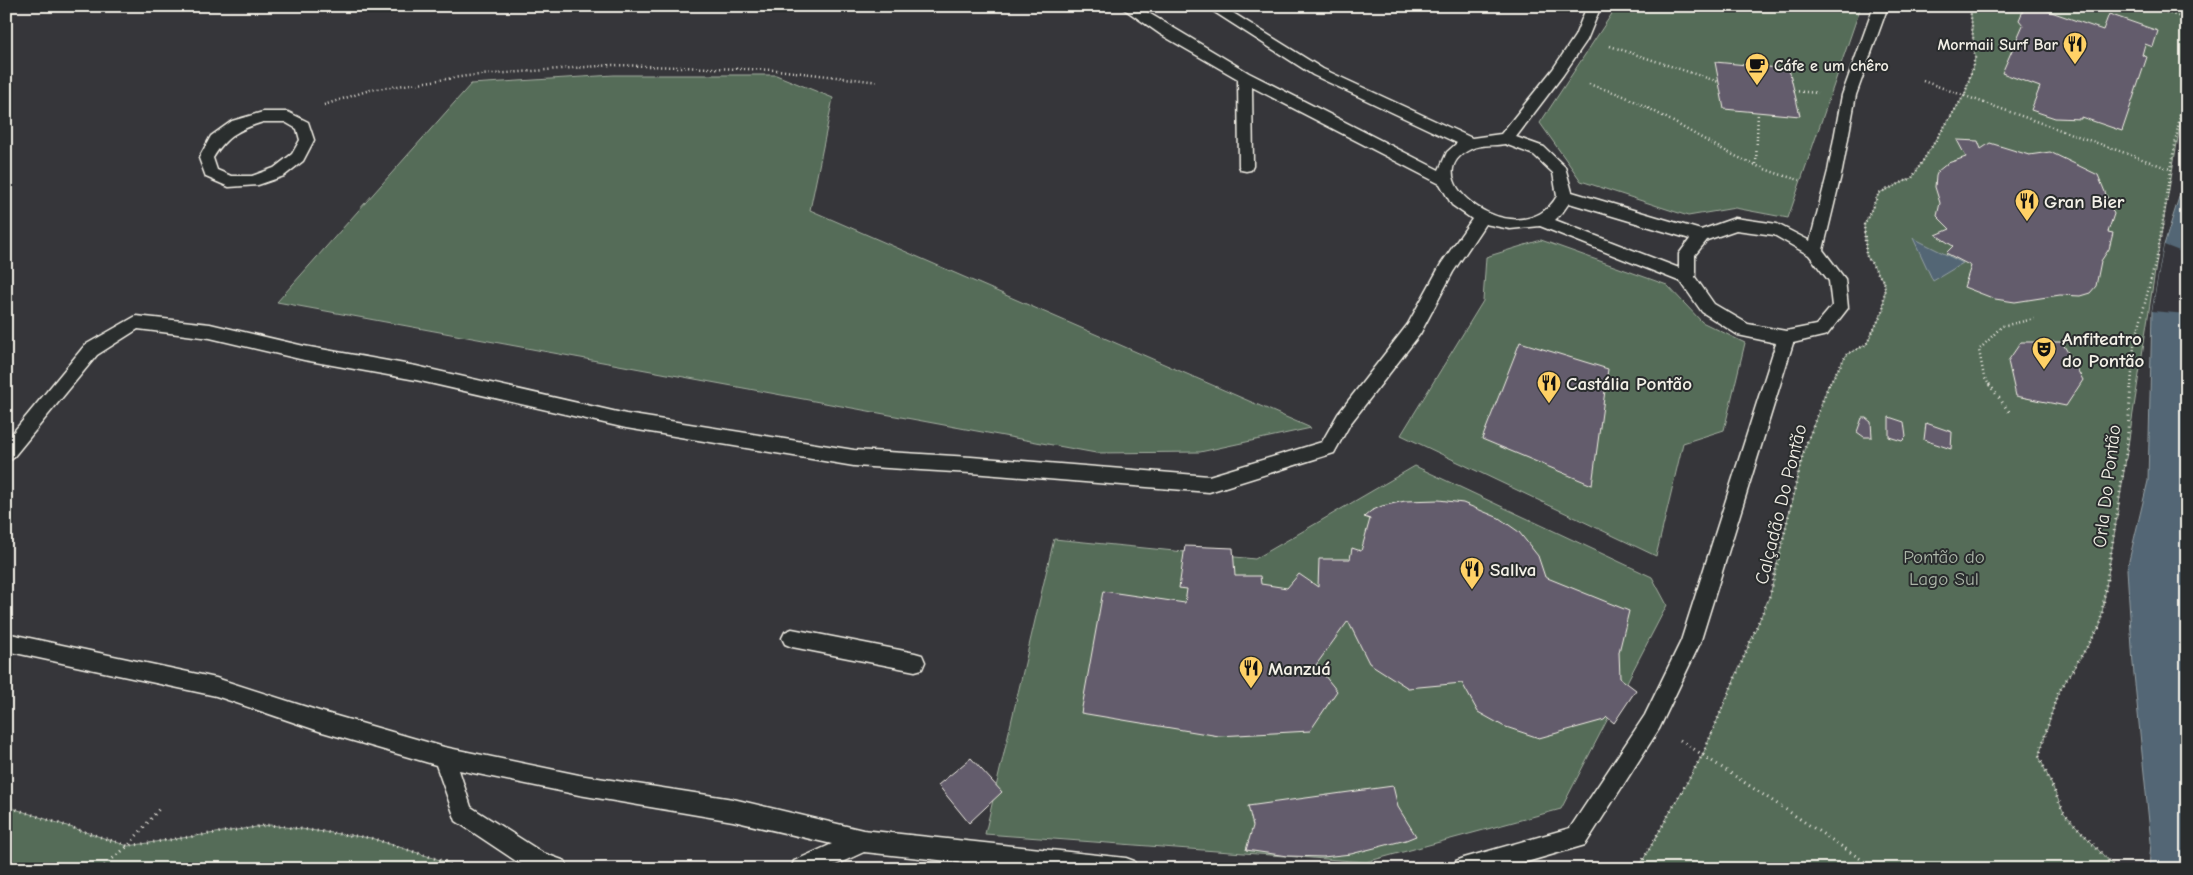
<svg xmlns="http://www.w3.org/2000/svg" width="2193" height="875" viewBox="0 0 2193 875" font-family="'Comic Neue',sans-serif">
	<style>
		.green { fill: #546c59; stroke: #a4aea0 }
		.water { fill: #526675; stroke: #939ea3 }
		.pier { fill: #36363a }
		.building { fill: #645c6c; stroke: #f4f1e8 }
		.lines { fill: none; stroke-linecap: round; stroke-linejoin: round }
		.service-casing { stroke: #f4f1e8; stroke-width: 3 }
		.path-far1 { stroke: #f4f1e8; stroke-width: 2.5; stroke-dasharray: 1 3; stroke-linecap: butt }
		.path { stroke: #f4f1e8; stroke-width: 3; stroke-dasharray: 1 4.5; stroke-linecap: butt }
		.service { fill: #2a2d2e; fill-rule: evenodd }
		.labels { text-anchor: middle; stroke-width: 4; stroke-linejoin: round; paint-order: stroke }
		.far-poi-label { font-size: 16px; font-weight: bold; fill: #f4f1e8; stroke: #2a2d2e; text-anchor: end }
		.poi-label { font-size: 19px; font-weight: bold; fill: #f4f1e8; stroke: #2a2d2e; text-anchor: start }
		.street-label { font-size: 19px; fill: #f4f1e8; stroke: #2a2d2e }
		.park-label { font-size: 19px; fill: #acb5a8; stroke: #2a2d2e }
	</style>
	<rect width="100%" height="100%" fill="#36363a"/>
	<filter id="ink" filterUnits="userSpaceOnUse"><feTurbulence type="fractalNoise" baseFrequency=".02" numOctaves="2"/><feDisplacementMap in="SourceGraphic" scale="10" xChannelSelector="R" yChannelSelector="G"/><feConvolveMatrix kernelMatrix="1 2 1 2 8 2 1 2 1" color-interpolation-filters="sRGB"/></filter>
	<g filter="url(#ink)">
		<g class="green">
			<polygon points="1617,6 1861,6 1788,218 1735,208 1688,216 1581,181 1540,123"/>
			<polygon points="1970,6 2187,6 2187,86 2158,252 2100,626 2057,695 2039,756 2064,813 2116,869 1638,869 1703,754 1770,595 1803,453 1828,386 1847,354 1866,345 1883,311 1885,284 1866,255 1864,225 1879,193 1912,178 1965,94 1975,58"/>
			<polygon points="614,75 776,75 833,98 810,210 1311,428 1200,452 1096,453 277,302 471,84"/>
			<polygon points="1541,240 1667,285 1702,322 1745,343 1724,430 1683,443 1656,556 1401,435 1483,301 1486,257"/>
			<polygon points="1415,466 1652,577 1667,605 1561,809 1366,862 985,834 1054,539 1255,559"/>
			<polygon points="6,806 128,846 270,825 371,838 446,862 458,869 6,869"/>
		</g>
		<g class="water">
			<polygon points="2187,172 2187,869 2149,869 2151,842 2133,664 2127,569 2148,481 2152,311 2164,245"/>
			<polygon points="1913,238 1963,263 1933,281"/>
		</g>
		<polygon class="pier" points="2164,245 2187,254 2187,314 2152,311"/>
		<g class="building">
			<polygon points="2025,6 2034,6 2103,30 2109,14 2158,31 2153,47 2145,44 2142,55 2147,57 2122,131 2081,117 2081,119 2055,118 2031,110 2040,87 2002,73 2023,25 2019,20"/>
			<polygon points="1715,62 1789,69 1800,116 1724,109"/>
			<polygon points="1957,140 1978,141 1981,149 1990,143 2029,155 2050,152 2098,175 2114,214 2108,232 2113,233 2109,249 2101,261 2096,286 2090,293 2080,296 2060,295 2015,302 1995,299 1964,287 1971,266 1946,253 1953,246 1936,235 1950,229 1937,216 1940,203 1935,187 1936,176 1938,171 1948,163 1966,157"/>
			<polygon points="1520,342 1608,369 1592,485 1482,439"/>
			<polygon points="2021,342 2062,342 2083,380 2066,406 2016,396 2008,361"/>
			<polygon points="1889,417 1904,422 1906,437 1902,441 1889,437"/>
			<polygon points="1862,418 1866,418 1871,422 1872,437 1864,437 1857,432"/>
			<polygon points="1926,423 1952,432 1951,449 1924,440"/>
			<polygon points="1439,500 1463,503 1499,518 1519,532 1538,556 1545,577 1629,611 1619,652 1620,678 1636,690 1614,723 1607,717 1604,720 1539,738 1503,726 1478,712 1462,683 1408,688 1369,663 1348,621 1316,665 1337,691 1310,731 1219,736 1081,713 1103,591 1185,603 1187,589 1179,588 1185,546 1233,548 1235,576 1260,576 1261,584 1287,588 1299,574 1318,587 1319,559 1350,559 1352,548 1361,551 1370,519 1364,517 1371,511 1382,506 1405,501"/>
			<polygon points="971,758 1002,792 969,823 938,785"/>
			<polygon points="1393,786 1398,807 1416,836 1406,840 1351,854 1323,857 1287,856 1246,850 1253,826 1248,806"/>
		</g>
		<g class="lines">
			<defs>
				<g id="service">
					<path d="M1120,6H1137L1249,73L1439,170L1447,152L1457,143L1313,75L1205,6H1222L1323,69L1472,138L1501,134L1553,69L1575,36L1587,6H1601L1587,40L1563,75L1516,137L1544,147L1565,167L1572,192L1701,230L1735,218L1777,224L1810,241L1828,171L1842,95L1874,6H1888L1856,95L1842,171L1823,250L1845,279L1848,308L1827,335L1793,343L1700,643L1659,729L1585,845L1503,869H1453L1456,861L1464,858L1570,828L1645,715L1681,641L1776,343L1738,335L1702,312L1681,282L1540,226L1510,229L1485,224L1453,272L1420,334L1350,424L1334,453L1209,492L971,473L854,466L626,428L416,380L304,360L210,338L138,329L97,355L12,459L6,461V441L85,345L136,316L210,324L304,346L416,366L626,414L854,450L971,457L1209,476L1322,442L1338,414L1408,324L1441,264L1472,219L1452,205L1440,184L1252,87L1253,166L1251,170L1246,171L1241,170L1239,166L1238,79L1160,34ZM1505,144L1534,155L1553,173L1557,196C1521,259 1409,178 1471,149C1481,144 1494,146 1505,144ZM1569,203L1690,239L1679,254V268L1555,220L1562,213ZM1736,230L1774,235L1809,255L1829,281L1832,306L1816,325L1786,331L1748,324L1714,304L1695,277V255L1707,240Z"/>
					<path d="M263,112H288L308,122L314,140L303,161L284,176L258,185L229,187L206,177L199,158L211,136L232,121ZM263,122H285L297,129L300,140L292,154L274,168L252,176H231L217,170L213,158C226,136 240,129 263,122Z"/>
					<polygon points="792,629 915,653 922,655 925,662 922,669 915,671 792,647 785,644 782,638 785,632"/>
					<polygon points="6,633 216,678 319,711 444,747 579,775 733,799 863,830 1126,858 1134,861 1137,869 1023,869 864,852 827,869 791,869 794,861 832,844 733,821 579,795 459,770 471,807 543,853 565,861 568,869 528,869 456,821 436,765 319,731 216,696 6,651"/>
				</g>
			</defs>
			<use href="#service" class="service-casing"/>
			<g class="path-far1">
				<polyline points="2147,6 2187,19"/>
				<polyline points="1610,46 1719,82"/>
				<polyline points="1923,81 2170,169"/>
				<path d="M1589,84C1602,89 1616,92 1628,98C1687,126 1736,165 1800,180"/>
				<polyline points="1794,91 1818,93"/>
				<polyline points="324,105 370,90 467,76 613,65 777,70 879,82"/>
				<polyline points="1756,164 1758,112"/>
				<polyline points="1828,386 1847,354 1866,345 1883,311 1885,284 1866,255 1864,225 1879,193 1912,178 1965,94 1975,58 1970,6"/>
				<polyline points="1990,386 1984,377 1979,350 2002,326 2034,319"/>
				<polyline points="2131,386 2134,346 2158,252 2187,70"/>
			</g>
			<g class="path">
				<polyline points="1989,384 2010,413"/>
				<polyline points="1680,740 1876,869"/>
				<polyline points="6,806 128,846 270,825 371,838 446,862 458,869"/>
				<polyline points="100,869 128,846 159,809"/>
				<polyline points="1638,869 1703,754 1770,595 1803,453 1829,384"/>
				<polyline points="2116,869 2064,813 2039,756 2057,695 2100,626 2127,446 2131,384"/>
			</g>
			<use href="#service" class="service"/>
		</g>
	</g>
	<defs>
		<symbol id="restaurant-pin" viewBox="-11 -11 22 30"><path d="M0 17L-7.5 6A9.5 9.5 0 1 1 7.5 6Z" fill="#ffd166" stroke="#2a2d2e"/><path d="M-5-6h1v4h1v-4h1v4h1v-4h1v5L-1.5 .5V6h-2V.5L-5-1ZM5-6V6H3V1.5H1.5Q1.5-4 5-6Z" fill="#111"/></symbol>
		<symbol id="cafe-pin" viewBox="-11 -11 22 30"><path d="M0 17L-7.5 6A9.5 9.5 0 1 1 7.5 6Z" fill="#ffd166" stroke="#2a2d2e"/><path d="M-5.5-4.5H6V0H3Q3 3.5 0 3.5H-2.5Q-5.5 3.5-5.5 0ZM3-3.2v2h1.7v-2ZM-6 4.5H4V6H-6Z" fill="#111"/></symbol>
		<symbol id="theatre-pin" viewBox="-11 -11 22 30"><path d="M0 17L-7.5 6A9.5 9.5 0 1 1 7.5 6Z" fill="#ffd166" stroke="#2a2d2e"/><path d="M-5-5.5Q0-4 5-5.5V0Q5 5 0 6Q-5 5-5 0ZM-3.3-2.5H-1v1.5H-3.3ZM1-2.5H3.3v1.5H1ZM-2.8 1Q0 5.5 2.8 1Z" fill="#111"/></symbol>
	</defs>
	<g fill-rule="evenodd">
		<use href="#restaurant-pin" x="2061" y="30" width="28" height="38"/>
		<use href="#cafe-pin" x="1743" y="51" width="28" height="38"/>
		<use href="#restaurant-pin" x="2013" y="187" width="28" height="38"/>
		<use href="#theatre-pin" x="2030" y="335" width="28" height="38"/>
		<use href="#restaurant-pin" x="1535" y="369" width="28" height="38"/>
		<use href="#restaurant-pin" x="1458" y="555" width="28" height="38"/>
		<use href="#restaurant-pin" x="1237" y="654" width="28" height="38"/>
	</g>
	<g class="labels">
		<g class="far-poi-label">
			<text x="2058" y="50">Mormaii Surf Bar</text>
			<text x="1774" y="71" text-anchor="start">Cáfe e um chêro</text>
		</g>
		<g class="poi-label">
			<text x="2044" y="208">Gran Bier</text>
			<text x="2062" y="345">Anfiteatro<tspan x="2062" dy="22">do Pontão</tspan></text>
			<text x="1566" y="390">Castália Pontão</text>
			<text x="1490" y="576">Sallva</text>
			<text x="1268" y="675">Manzuá</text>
		</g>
		<g class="street-label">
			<text transform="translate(2106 486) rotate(-83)" y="7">Orla Do Pontão</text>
			<text transform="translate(1780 504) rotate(-76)" y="7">Calçadão Do Pontão</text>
		</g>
		<g class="park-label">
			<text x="1944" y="563">Pontão do<tspan x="1944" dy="22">Lago Sul</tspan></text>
		</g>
	</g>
	<rect width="2193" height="875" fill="none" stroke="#2a2d2e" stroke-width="25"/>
	<rect x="12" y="12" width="2168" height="850" fill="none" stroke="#f4f1e8" stroke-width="2" filter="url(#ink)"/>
</svg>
